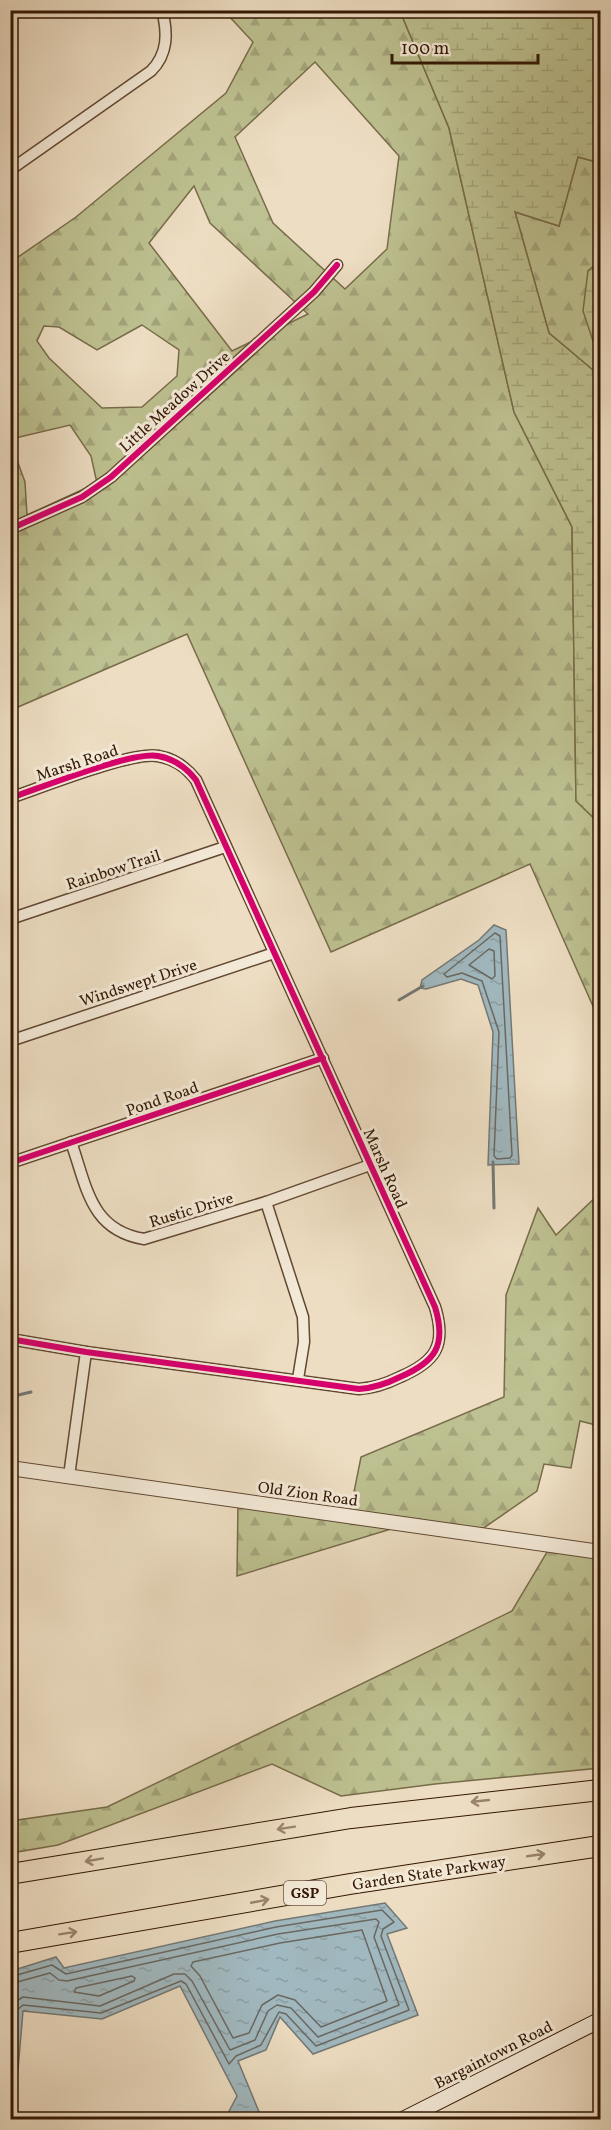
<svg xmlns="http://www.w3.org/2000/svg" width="611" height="2130" viewBox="0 0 611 2130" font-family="Vollkorn,serif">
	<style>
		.forest { fill: url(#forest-firs); stroke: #786c4a; stroke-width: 1.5; fill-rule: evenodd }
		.wetland { fill: url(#wetland-marsh); stroke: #786c4a; stroke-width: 1.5 }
		.water { fill: url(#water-ripples); stroke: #747874; stroke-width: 1.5 }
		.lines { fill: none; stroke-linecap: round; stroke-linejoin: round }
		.shore { stroke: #6a6861; stroke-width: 1.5 }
		.stream { stroke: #747874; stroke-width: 3 }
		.minor-casing { stroke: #624833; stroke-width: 13 }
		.tertiary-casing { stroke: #624833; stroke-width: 16 }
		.secondary-casing { stroke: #331703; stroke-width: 17 }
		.motorway-casing { stroke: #331703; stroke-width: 22 }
		.minor { stroke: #f3e9d7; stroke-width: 10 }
		.tertiary { stroke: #f3e9d7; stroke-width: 14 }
		.secondary { stroke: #f3e9d7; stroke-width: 15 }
		.motorway { stroke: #edddc2; stroke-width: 20 }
		.cycleway-casing { stroke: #f3e9d7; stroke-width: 10 }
		.cycleway { stroke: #d6006c; stroke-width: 6 }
		.oneway { stroke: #99846c }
		.labels { text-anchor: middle; stroke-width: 6; stroke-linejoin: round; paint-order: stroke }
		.shield { fill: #f3e9d7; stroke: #6d5643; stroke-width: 1.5 }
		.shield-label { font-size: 15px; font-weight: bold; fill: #331703 }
		.street-label { font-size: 16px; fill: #331703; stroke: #f3e9d7 }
	</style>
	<defs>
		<pattern id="forest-firs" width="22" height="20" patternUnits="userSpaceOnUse" patternTransform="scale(1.5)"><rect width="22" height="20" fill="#bdc090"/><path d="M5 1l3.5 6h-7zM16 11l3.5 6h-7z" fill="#a3a47b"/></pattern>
		<pattern id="wetland-marsh" width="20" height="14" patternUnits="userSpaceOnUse" patternTransform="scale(1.5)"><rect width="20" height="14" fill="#bdc090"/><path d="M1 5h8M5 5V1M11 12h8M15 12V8" fill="none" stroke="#a3a47b"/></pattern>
		<pattern id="water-ripples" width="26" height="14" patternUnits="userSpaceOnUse" patternTransform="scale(1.5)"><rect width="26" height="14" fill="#a0b8bf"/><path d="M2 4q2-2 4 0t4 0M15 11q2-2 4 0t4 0" fill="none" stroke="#8a9da2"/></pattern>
	</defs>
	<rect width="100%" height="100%" fill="#edddc2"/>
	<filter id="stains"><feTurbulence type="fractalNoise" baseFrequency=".00333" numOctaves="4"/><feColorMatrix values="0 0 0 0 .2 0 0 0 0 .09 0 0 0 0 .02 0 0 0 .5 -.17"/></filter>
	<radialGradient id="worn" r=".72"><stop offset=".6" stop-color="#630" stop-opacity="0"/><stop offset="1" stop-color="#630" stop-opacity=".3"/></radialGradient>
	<g class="forest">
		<path d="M230,11H400L449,128L514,412L572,527L576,801L600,824V1022L530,864L331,952L187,634L11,710L10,441L25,482L27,515L97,483L91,456L70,425L11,439V262L76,217L226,93L253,42L228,15ZM315,62L399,156L387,249L345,289L273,223L235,137ZM194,186L210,223L308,314L232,351L149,243ZM142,325L179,350L177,376L142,407L102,408L49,358L37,341L44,326L59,327L97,350Z"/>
		<polygon points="578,157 600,163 600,261 588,271 594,340 600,337 600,376 549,333 515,212 559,226"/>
		<polygon points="600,1193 600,1426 580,1421 571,1468 544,1464 537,1491 475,1534 404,1525 237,1576 238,1502 349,1517 361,1457 504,1397 506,1295 538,1208 556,1235"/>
		<polygon points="550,1547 600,1554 600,1768 435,1784 341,1796 272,1764 58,1845 11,1853 11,1821 107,1807 512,1611"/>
	</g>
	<g class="wetland">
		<polygon points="400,11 600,11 600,163 578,157 559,226 515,212 549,333 600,376 600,824 576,801 572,527 514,412 449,128"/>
		<polygon points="600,261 600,337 593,341 583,311 588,271"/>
	</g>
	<g class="water">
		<polygon points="494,925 506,930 519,1164 488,1165 493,1032 478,985 461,979 426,989 420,988 422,980 479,940"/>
		<polygon points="385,1903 407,1928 387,1934 418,2015 313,2054 280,2017 266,2050 238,2061 262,2119 225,2119 237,2096 180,1986 102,2019 23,2011 15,2105 22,2119 11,2119 11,1971 56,1957 64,1968 275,1921"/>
	</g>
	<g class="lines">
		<g class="shore">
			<polygon points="495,933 500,936 512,1155 510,1158 497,1159 494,1156 499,1032 482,981 462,973 447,977 444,974"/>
			<polygon points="489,949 494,951 495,976 492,979 469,965"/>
			<polygon points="362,1930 387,2001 321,2027 295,2000 278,1995 262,2005 249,2033 233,2038 200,1976 191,1966 193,1962 280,1943"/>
			<polygon points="132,1976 135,1978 134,1981 99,1996 74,1992 76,1988"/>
			<polyline points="10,1977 52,1965 66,1974 276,1927 382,1910 394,1922 383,1929 381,1936 409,2010 316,2046 286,2014 279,2012 261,2045 236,2056 229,2064 186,1984 181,1981 101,2013 23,2005 16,2011 10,2085"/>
			<polyline points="10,1984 50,1973 59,1980 67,1981 278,1934 376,1919 379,1922 374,1937 399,2005 318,2037 291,2008 277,2005 268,2011 255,2040 230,2050 192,1981 185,1974 174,1974 100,2006 23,1997 10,2005"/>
		</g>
		<g class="stream">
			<polyline points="399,1000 423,986"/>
			<polyline points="493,1162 494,1208"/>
			<polyline points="10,1397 31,1392"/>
		</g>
		<defs>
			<g id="minor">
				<path d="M10,170L151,71C168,54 168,33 162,10"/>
				<polyline points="10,529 82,497 111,477 314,292 337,265"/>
				<path d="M10,798C40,788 132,751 158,756C175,759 186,767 196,780L435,1307C447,1346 435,1362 400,1377C386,1384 374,1388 359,1389L86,1352L10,1339"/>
				<polyline points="10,919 225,847"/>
				<polyline points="10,1041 274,953"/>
				<path d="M71,1142C87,1187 90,1230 144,1239L266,1202L370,1165"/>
				<polyline points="10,1163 323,1058"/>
				<polyline points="266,1202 303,1317 304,1342 298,1379"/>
				<polyline points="69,1476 86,1352"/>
			</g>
			<polyline id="tertiary" points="10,1468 600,1552"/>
			<polyline id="secondary" points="402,2120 600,2020"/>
			<g id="motorway">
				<polyline points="10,1874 351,1818 600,1790"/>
				<polyline points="10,1943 350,1884 600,1846"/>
			</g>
		</defs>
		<use href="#minor" class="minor-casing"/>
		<use href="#tertiary" class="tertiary-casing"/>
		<use href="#secondary" class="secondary-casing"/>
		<use href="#motorway" class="motorway-casing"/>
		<use href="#minor" class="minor"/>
		<use href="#tertiary" class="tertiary"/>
		<use href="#secondary" class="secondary"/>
		<use href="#motorway" class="motorway"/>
		<defs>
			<g id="cycleway">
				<polyline points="10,529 82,497 111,477 314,292 337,265"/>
				<path d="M10,798C40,788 132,751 158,756C175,759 186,767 196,780L435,1307C447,1346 435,1362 400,1377C386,1384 374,1388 359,1389L86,1352L10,1339"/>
				<polyline points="10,1163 323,1058"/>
			</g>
		</defs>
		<use href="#cycleway" class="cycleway-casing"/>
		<use href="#cycleway" class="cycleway"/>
	</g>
	<defs><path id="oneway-shaft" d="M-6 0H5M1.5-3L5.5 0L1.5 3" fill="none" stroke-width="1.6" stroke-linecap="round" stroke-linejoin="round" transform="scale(1.5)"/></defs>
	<g class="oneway">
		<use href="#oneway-shaft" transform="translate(480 1801) rotate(174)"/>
		<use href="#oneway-shaft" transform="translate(286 1828) rotate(171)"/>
		<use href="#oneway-shaft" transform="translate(536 1855) rotate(-8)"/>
		<use href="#oneway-shaft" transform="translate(94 1860) rotate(170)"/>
		<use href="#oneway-shaft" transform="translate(260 1901) rotate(-11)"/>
		<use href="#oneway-shaft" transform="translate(68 1933) rotate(-9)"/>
	</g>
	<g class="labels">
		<rect class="shield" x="284" y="1881" width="42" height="24" rx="4.5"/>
		<g class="shield-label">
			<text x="305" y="1898">GSP</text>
		</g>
		<g class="street-label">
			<text transform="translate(174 401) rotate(-42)" y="6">Little Meadow Drive</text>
			<text transform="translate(77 762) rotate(-18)" y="6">Marsh Road</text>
			<text transform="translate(113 869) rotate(-18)" y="6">Rainbow Trail</text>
			<text transform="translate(138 982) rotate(-18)" y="6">Windswept Drive</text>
			<text transform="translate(162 1098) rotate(-19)" y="6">Pond Road</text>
			<text transform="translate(386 1168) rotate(66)" y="6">Marsh Road</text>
			<text transform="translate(191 1209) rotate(-17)" y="6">Rustic Drive</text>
			<text transform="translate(308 1493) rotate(8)" y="6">Old Zion Road</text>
			<text transform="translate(429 1872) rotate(-9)" y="6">Garden State Parkway</text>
			<text transform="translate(493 2054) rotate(-27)" y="6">Bargaintown Road</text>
		</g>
	</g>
	<rect width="611" height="2130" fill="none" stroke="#edddc2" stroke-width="36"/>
	<rect x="12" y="12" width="587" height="2106" fill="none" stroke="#331703" stroke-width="3"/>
	<rect x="18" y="18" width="575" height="2094" fill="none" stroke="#331703" stroke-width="1.5"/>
	<path d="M392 54v9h146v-9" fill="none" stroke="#331703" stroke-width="3"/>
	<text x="401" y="54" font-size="18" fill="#331703" stroke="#f3e9d7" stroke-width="4.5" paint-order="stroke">100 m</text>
	<rect width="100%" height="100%" filter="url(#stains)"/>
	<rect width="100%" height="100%" fill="url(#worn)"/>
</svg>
